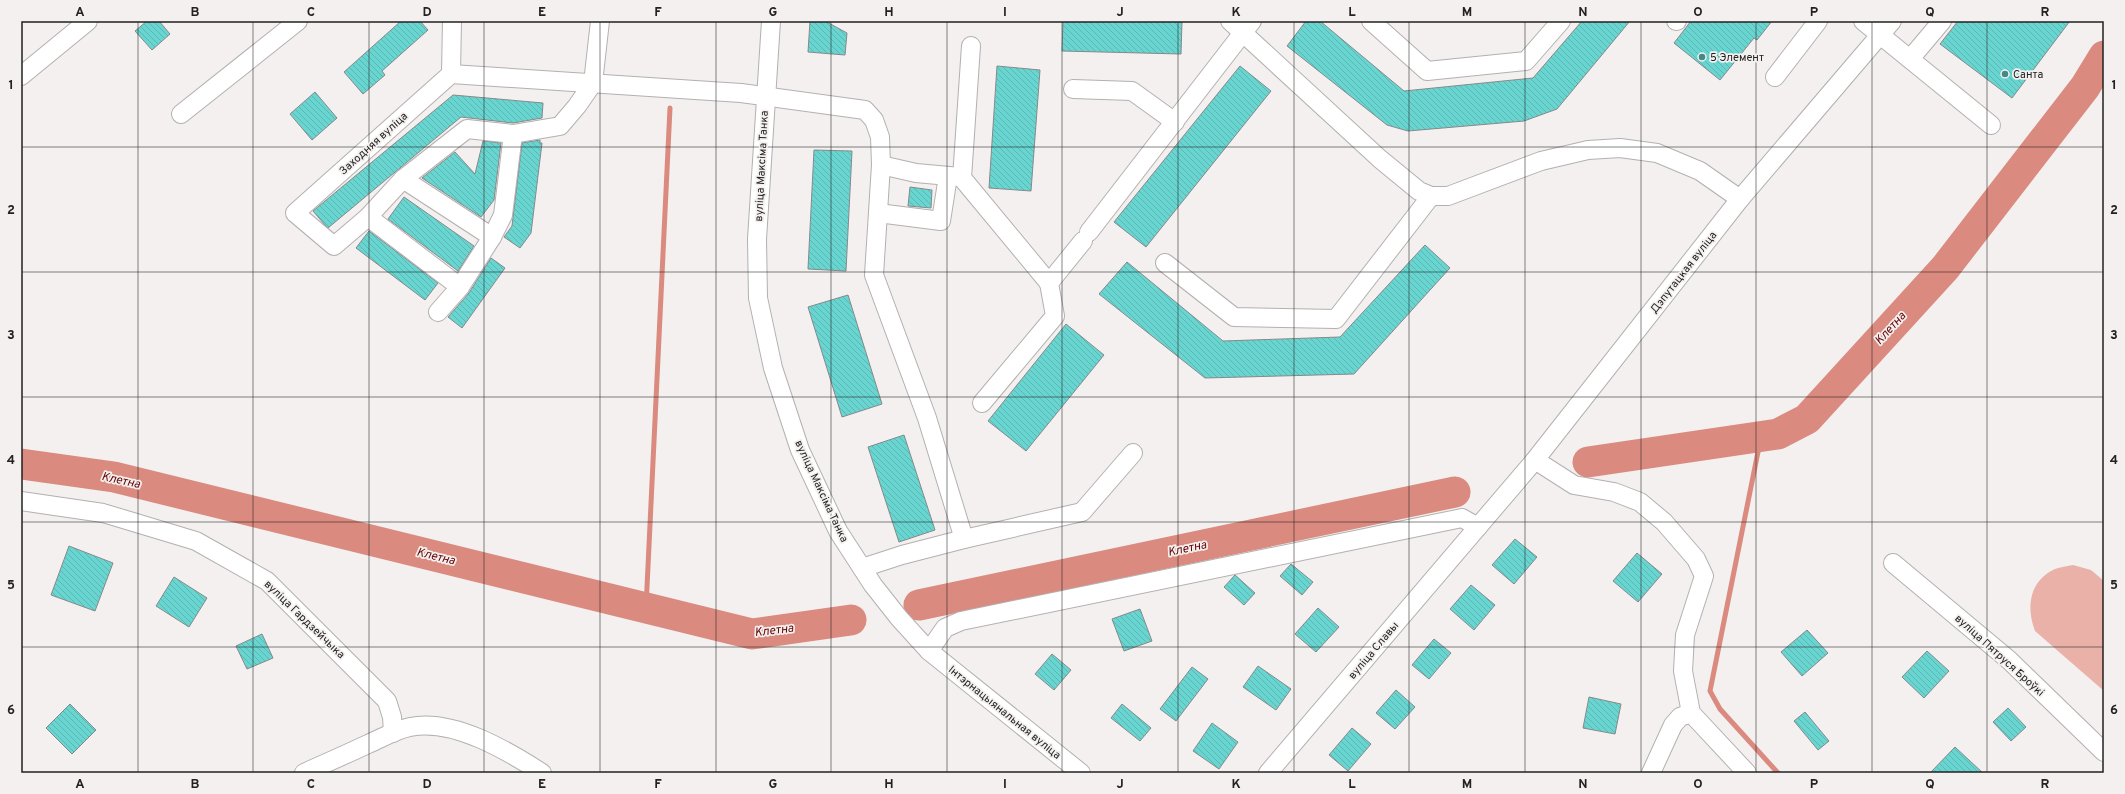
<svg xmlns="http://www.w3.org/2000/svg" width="2125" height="794" viewBox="0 0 2125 794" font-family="Overpass,sans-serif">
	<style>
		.grass { fill: #e9b1a8 }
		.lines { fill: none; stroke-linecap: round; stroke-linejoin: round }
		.stream { stroke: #da8a7e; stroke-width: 5 }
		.river { stroke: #da8a7e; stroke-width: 31 }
		.building { fill: url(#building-back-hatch); stroke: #868989 }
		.minor-casing { stroke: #b4b0b0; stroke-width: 20 }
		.minor { stroke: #fff; stroke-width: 18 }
		.grid { fill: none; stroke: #232121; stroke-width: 1; stroke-opacity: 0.55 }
		.poi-dot { fill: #438a87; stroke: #f3f0ef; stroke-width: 1.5 }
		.labels { text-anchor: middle; stroke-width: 3.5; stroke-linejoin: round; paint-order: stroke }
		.poi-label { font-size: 11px; fill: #232121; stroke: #f3f0ef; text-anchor: start }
		.street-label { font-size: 11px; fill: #232121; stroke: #f3f0ef }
		.water-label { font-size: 12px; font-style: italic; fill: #660202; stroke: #f3f0ef }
		.neatline { fill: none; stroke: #232121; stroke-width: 1.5 }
		.grid-label { font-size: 13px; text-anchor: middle; font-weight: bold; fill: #232121 }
	</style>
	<defs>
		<pattern id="building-back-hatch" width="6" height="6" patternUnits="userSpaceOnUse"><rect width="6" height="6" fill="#69d5d1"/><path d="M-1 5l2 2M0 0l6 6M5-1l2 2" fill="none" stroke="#5bb7b3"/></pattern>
	</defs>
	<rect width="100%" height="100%" fill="#f3f0ef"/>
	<path class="grass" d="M2073,565L2091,570L2104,581V691L2035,631C2026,607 2029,581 2055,569C2060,567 2068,566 2073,565Z"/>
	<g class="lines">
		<g class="stream">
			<polyline points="1761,437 1710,691 1720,709 1778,773"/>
			<polyline points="646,608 670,108"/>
		</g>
		<g class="river">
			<polyline points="1588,462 1778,434 1807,419 1945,268 2085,87 2104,56"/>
			<polyline points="21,464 114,477 752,634 851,620"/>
			<polyline points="919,605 1455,492"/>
		</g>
	</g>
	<g class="building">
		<polygon points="147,21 159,21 170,34 152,50 135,31"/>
		<polygon points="401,21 420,21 428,30 382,71 385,75 363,94 344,72"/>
		<polygon points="810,21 825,21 847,33 845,55 808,52"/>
		<polygon points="1063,21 1182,21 1181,54 1062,51"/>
		<polygon points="1306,21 1320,21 1404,91 1533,78 1582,21 1630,21 1557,109 1524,121 1408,131 1387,125 1287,46"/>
		<polygon points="1691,21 1772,21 1757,40 1754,38 1720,80 1674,43"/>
		<polygon points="1958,21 2070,21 2012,98 1940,44"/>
		<polygon points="997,66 1040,70 1031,191 989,188"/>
		<polygon points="1240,66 1271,91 1146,247 1114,222"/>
		<polygon points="315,92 337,118 312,140 290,114"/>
		<polygon points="453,95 543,103 542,118 513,123 461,117 328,228 325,225 313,211"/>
		<polygon points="540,140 540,143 542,143 531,233 520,248 504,237 512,226 522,143"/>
		<polygon points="483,141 501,143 494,200 481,217 422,178 455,152 475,174"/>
		<polygon points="814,150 852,151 846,271 808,269"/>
		<polygon points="910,187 932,190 931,208 908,206"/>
		<polygon points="404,197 474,246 458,271 388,219"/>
		<polygon points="369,231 438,283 425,300 356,248"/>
		<polygon points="1425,245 1450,268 1354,374 1205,378 1099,294 1127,262 1223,341 1340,337"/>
		<polygon points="491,258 505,268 462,328 448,317 469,293"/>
		<polygon points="848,295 882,404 842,417 808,307"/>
		<polygon points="1066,324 1104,355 1026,451 988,421"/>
		<polygon points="904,435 935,530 899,542 868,447"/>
		<polygon points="1515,539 1537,557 1514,584 1492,565"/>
		<polygon points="69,546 113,563 95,611 51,595"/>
		<polygon points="1637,553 1662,574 1638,602 1613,581"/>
		<polygon points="1291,564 1313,582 1302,595 1280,576"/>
		<polygon points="1235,575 1255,593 1244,605 1224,587"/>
		<polygon points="174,577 207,598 189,627 156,606"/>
		<polygon points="1471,585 1495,605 1474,630 1450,609"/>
		<polygon points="1318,608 1339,627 1316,652 1295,634"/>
		<polygon points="1140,609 1152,641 1124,651 1112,619"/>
		<polygon points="1807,630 1828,653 1802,676 1781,652"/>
		<polygon points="262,634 273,658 247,669 236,646"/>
		<polygon points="1434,639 1451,653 1429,679 1412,665"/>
		<polygon points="1927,651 1949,671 1924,698 1902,677"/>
		<polygon points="1052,654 1071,670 1054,690 1035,674"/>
		<polygon points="1258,666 1291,689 1276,710 1243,687"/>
		<polygon points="1192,667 1208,679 1176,721 1160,709"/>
		<polygon points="1396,690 1415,707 1395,729 1376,713"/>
		<polygon points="1589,697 1621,704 1615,734 1583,728"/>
		<polygon points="70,704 96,730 72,754 46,728"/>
		<polygon points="1122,704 1151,728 1140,741 1111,718"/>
		<polygon points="2008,708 2026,727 2011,741 1993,722"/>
		<polygon points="1805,712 1829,741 1818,750 1794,721"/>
		<polygon points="1212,723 1238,742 1219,769 1193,751"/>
		<polygon points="1352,728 1371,744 1348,771 1329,755"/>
		<polygon points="1955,747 1983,773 1930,773"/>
	</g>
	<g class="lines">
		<defs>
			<g id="minor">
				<polyline points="771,21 757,239 758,298 773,368 800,450 838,531 873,585 899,618 929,651 1081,773"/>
				<polyline points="1230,21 1380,159 1419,191 1431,196 1448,196 1541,161 1588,150 1620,148 1657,153 1700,171 1740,199"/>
				<polyline points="1371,21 1427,71 1526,61 1561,21"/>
				<polyline points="1676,21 1677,21"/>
				<polyline points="1863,21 1991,125"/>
				<polyline points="971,46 962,178 1049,283"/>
				<polyline points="1910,59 1942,21"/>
				<polyline points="451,74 741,93 865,110 874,120 880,137 881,165 874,275 927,418 964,539"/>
				<polyline points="451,74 295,213 334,246 368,217 403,179 467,129 513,134 560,126 577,106 593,83 600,21"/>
				<polyline points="451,74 452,21"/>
				<polyline points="21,76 88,21"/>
				<polyline points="1775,77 1818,21"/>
				<polyline points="1073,89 1132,91 1175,122"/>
				<polyline points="181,114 298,21"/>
				<polyline points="881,165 916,173 960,177"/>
				<polyline points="403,179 492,237"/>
				<polyline points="878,213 941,221 948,176"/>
				<polyline points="368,217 460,287"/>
				<polyline points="1089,232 1252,21"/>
				<polyline points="1165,263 1234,317 1336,319 1431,196"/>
				<polyline points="438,312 460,287 492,237 503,215 513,134"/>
				<polyline points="982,403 1055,316 1049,283 1083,241"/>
				<polyline points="1535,460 1574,485 1614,492 1640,502 1664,522 1696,559 1704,576 1685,635 1683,671 1691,713 1747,773"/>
				<polyline points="21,501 103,513 196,541 267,581 387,701 392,717 393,733"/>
				<polyline points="1893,563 2009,660 2104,752"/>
				<polyline points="862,568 902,555 964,539 1082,512 1133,453"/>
				<polyline points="929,651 945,628 961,621 1462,518 1478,527"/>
				<path d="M304,773C326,763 347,754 368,744C382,738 395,730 410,727C453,718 508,751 542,773"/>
				<polyline points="1268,773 1535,460 1740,199 1892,21"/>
				<polyline points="1651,773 1673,725 1680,717 1691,713"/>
			</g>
		</defs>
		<use href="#minor" class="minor-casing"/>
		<use href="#minor" class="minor"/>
	</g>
	<path class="grid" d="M138,21V773M253,21V773M369,21V773M484,21V773M600,21V773M716,21V773M831,21V773M947,21V773M1062,21V773M1178,21V773M1294,21V773M1409,21V773M1525,21V773M1641,21V773M1756,21V773M1872,21V773M1987,21V773M21,147H2104M21,272H2104M21,397H2104M21,522H2104M21,647H2104"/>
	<g class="poi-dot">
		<circle cx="1702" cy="57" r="4"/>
		<circle cx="2005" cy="74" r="4"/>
	</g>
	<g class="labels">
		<g class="poi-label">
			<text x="1710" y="61">5 Элемент</text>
			<text x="2013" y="78">Санта</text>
		</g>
		<g class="street-label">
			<text transform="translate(373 143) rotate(-42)" y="4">Заходняя вуліца</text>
			<text transform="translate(761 166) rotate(-87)" y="4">вуліца Максіма Танка</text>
			<text transform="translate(1683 272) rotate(-52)" y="4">Дэпутацкая вуліца</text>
			<text transform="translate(822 491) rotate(65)" y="4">вуліца Максіма Танка</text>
			<text transform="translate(305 619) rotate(44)" y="4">вуліца Гардзейчыка</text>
			<text transform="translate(1373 650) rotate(-50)" y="4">вуліца Славы</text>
			<text transform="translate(2000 655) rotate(42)" y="4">вуліца Пятруся Броўкі</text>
			<text transform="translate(1005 712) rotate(39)" y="4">Інтэрнацыянальная вуліца</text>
		</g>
		<g class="water-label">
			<text transform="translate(1890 328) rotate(-48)" y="4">Клетна</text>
			<text transform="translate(121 480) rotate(12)" y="4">Клетна</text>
			<text transform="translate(1187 548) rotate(-12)" y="4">Клетна</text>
			<text transform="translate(436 556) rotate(14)" y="4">Клетна</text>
			<text transform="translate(774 630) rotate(-7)" y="4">Клетна</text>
		</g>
	</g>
	<rect width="2125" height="794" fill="none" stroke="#f3f0ef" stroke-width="44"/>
	<rect x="22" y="22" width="2081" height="750" class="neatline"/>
	<g class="grid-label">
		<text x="80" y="16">A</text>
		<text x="195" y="16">B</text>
		<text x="311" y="16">C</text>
		<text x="427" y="16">D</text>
		<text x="542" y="16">E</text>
		<text x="658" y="16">F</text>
		<text x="773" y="16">G</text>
		<text x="889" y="16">H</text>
		<text x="1005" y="16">I</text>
		<text x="1120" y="16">J</text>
		<text x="1236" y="16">K</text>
		<text x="1352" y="16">L</text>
		<text x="1467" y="16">M</text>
		<text x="1583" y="16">N</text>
		<text x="1698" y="16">O</text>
		<text x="1814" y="16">P</text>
		<text x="1930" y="16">Q</text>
		<text x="2045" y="16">R</text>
		<text x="11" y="89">1</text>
		<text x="2114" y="89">1</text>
		<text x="11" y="214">2</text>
		<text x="2114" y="214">2</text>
		<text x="11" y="339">3</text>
		<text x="2114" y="339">3</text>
		<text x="11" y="464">4</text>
		<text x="2114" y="464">4</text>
		<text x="11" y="589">5</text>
		<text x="2114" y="589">5</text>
		<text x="11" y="714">6</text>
		<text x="2114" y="714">6</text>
		<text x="80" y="788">A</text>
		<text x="195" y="788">B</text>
		<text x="311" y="788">C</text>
		<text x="427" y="788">D</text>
		<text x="542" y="788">E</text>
		<text x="658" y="788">F</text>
		<text x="773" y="788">G</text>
		<text x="889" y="788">H</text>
		<text x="1005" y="788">I</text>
		<text x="1120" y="788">J</text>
		<text x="1236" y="788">K</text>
		<text x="1352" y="788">L</text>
		<text x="1467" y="788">M</text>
		<text x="1583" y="788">N</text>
		<text x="1698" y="788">O</text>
		<text x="1814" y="788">P</text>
		<text x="1930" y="788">Q</text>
		<text x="2045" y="788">R</text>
	</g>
</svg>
